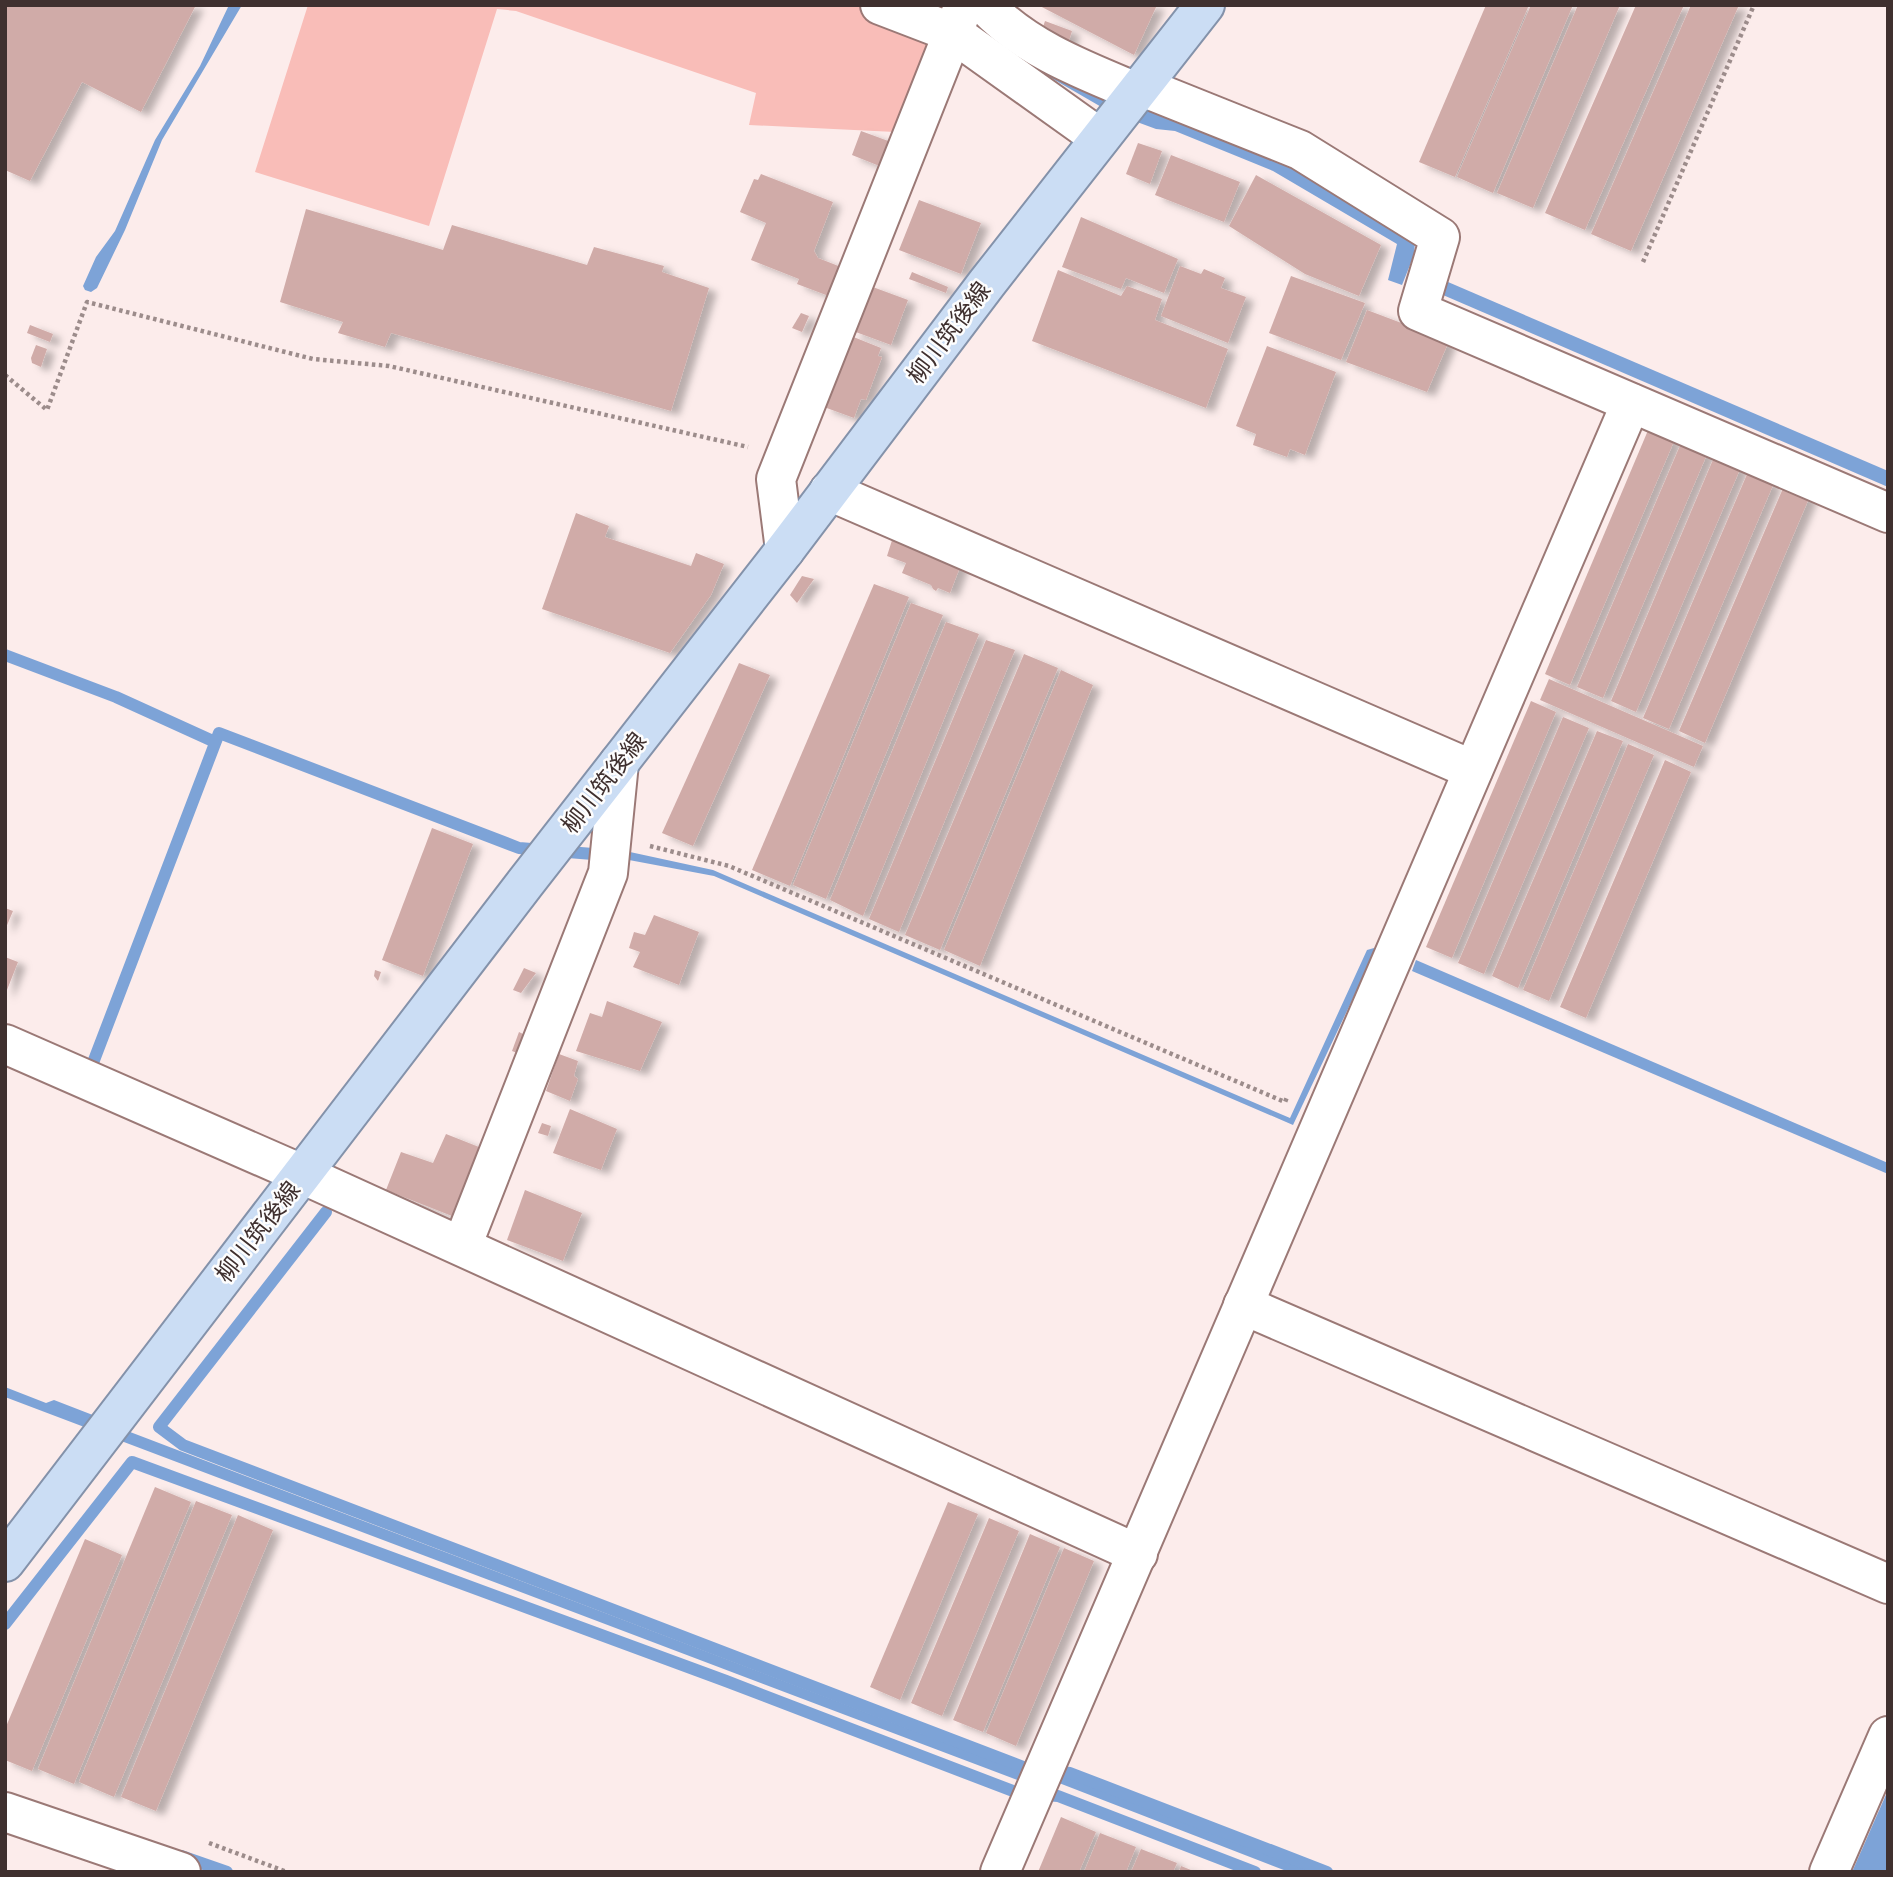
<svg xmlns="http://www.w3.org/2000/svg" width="1893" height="1877" viewBox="0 0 1893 1877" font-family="'Roboto Serif','Noto Sans JP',serif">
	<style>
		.green { fill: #f9bdb8 }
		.water { fill: #7da3d7 }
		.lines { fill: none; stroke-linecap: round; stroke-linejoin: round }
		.stream { stroke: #7da3d7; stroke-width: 12 }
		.building { fill: #d0aba8; filter: url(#shadow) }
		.minor-casing { stroke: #9b7976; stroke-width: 42 }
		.major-casing { stroke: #8492aa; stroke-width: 42 }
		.path { stroke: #9c8c8b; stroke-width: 4.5; stroke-dasharray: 3.5 3.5; stroke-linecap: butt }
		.minor { stroke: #fff; stroke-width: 38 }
		.major { stroke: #cbddf4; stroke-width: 38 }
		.labels { text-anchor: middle; stroke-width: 5; stroke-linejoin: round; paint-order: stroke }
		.street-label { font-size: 24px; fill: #3f302f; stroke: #fdfdfd }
	</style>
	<defs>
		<filter id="shadow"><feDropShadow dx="8" dy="4.5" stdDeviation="3.5" flood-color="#0004"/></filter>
	</defs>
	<rect width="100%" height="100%" fill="#fceceb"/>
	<polygon class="green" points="308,5 865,5 936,45 895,132 749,125 756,93 516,11 497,9 429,226 255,172"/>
	<g class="water">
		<polygon points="229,5 242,5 162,140 125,230 97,288 91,292 85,290 83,286 96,257 115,231 155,140 200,66"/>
		<polygon points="934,5 971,5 1137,107 1285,161 1415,242 1414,255 1402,285 1388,280 1397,244 1273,171 1175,131 1156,129 1110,112 1034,68"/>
		<polygon points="1448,282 1888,471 1888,487 1443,295"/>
		<polygon points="630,852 713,870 1290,1118 1367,950 1374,948 1380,949 1373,956 1293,1125 714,876 629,860"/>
		<polygon points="1416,960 1888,1163 1888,1174 1412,971"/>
		<polygon points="5,1387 46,1403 54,1400 116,1424 117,1427 1025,1773 1066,1776 1316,1872 1289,1872 1059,1783 1020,1781 5,1397"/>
		<polygon points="1888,1790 1888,1872 1852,1872"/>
	</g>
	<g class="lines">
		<g class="stream">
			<polyline points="5,655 116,697 215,742"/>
			<polyline points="91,1068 219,733 519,848 605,855"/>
			<polyline points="326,1212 159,1427 183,1445 1026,1768 1070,1773 1327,1872"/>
			<polyline points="5,1624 132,1462 726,1681 1018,1793 1058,1796 1255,1872"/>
			<polyline points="181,1856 227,1872"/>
		</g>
	</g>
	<g class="building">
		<polygon points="5,5 196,5 141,112 82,82 30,181 5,170"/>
		<polygon points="1038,5 1157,5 1134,55"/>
		<polygon points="1486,5 1529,5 1455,177 1419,162"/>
		<polygon points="1531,5 1573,5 1493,193 1457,177"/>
		<polygon points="1578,5 1620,5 1533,208 1497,193"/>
		<polygon points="1636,5 1684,5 1585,230 1545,213"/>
		<polygon points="1691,5 1739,5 1631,251 1591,234"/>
		<polygon points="1045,21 1072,31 1067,47 1040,36"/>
		<polygon points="861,131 891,142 882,167 852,155"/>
		<polygon points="1138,143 1162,151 1150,184 1126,174"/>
		<polygon points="1171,155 1240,182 1224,222 1155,195"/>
		<polygon points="761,174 833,202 814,251 818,258 846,269 834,298 797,284 799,279 751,260 766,223 740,212 754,179 758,180"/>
		<polygon points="1256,175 1381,245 1359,296 1305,274 1229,226"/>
		<polygon points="919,200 981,223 961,274 899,250"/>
		<polygon points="306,209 443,250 452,225 587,265 594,247 664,266 662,272 709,288 671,411 391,333 385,347 338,333 343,322 280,302"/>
		<polygon points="1081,217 1178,259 1164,293 1126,278 1121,289 1062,267"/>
		<polygon points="1180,266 1201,274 1204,269 1225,278 1221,288 1246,297 1228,343 1161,316"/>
		<polygon points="1058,270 1121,296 1127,286 1162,299 1155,320 1228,349 1206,408 1032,341"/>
		<polygon points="912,272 948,287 946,293 909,279"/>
		<polygon points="1291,276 1365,303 1341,360 1269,333"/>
		<polygon points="870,286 908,300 891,345 853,331"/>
		<polygon points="1367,310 1449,341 1427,392 1346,362"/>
		<polygon points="801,313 809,316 802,332 792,328"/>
		<polygon points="30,325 53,334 50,342 27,333"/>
		<polygon points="851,336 881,348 878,356 882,357 866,400 861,399 854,418 824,407"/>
		<polygon points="36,345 47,349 41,367 32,363 31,358"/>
		<polygon points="1267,346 1336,372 1305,455 1290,449 1287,457 1253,445 1256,434 1236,426"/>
		<polygon points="1649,428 1675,439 1570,685 1545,674"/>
		<polygon points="1682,441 1708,452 1603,698 1577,687"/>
		<polygon points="1715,455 1741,467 1636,712 1611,701"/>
		<polygon points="1748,472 1774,483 1669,729 1643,718"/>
		<polygon points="1784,486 1810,496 1705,743 1679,731"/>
		<polygon points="576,513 609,526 605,537 691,566 696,553 724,564 711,595 670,653 542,609"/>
		<polygon points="894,534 962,562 950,593 938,588 936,591 933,589 931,585 902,573 906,563 887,556"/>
		<polygon points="802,576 814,579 797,603 790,595"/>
		<polygon points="874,584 909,597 790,886 752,870"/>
		<polygon points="911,603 943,615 826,899 793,885"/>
		<polygon points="946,622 979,634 863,916 830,900"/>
		<polygon points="986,640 1015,650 899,932 869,919"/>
		<polygon points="1024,654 1058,668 940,950 905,935"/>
		<polygon points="739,663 770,675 693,846 662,833"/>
		<polygon points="1061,670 1093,685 980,966 944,950"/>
		<polygon points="1549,679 1703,746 1694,767 1540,700"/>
		<polygon points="1531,701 1556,712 1452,958 1426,947"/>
		<polygon points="1563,717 1589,728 1484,974 1458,963"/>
		<polygon points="1597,731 1623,741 1518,988 1492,976"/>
		<polygon points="1628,744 1654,755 1549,1001 1523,990"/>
		<polygon points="1665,760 1691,772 1586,1018 1560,1007"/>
		<polygon points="432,828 473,844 423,976 382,960"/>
		<polygon points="5,908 13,911 5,930"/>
		<polygon points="654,915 699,932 679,985 633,967 640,952 629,948 634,932 645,935"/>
		<polygon points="5,957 18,962 5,995"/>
		<polygon points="524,968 536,973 521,993 513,990"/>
		<polygon points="375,970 381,972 378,981 374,976"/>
		<polygon points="607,1001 662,1022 640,1071 576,1051 590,1013 602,1017"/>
		<polygon points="519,1032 529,1037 522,1055 512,1051"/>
		<polygon points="559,1054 578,1061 574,1076 578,1079 570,1101 546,1091"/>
		<polygon points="570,1109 617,1129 601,1170 553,1153"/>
		<polygon points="542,1123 551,1126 548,1136 538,1133"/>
		<polygon points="446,1134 484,1149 461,1208 455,1207 452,1216 386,1190 401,1152 433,1163"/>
		<polygon points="525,1190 582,1213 563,1261 507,1240"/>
		<polygon points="155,1487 191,1502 74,1784 38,1769"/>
		<polygon points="196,1501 232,1515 114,1797 79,1782"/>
		<polygon points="948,1502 978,1514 900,1700 870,1687"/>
		<polygon points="238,1515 273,1530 156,1811 121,1797"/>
		<polygon points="989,1518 1019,1531 942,1716 911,1703"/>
		<polygon points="1030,1534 1060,1547 983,1732 953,1720"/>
		<polygon points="85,1539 122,1555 32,1771 5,1760 5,1729"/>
		<polygon points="1064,1548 1094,1561 1016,1746 986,1733"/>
		<polygon points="1061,1817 1096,1832 1079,1872 1038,1872"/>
		<polygon points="1100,1833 1136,1847 1126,1872 1084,1872"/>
		<polygon points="1141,1849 1177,1863 1173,1872 1131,1872"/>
		<polygon points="1181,1866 1196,1872 1179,1872"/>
	</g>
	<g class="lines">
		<defs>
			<g id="minor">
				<polyline points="880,5 953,33 1100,138"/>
				<path d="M985,5C1025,48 1083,70 1136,92"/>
				<polyline points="1140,86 1300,150 1440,237 1418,311 1888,513"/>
				<polyline points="829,491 1473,770"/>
				<polyline points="785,550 776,479 964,5"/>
				<polyline points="5,1044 304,1175 1138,1554"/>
				<polyline points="462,1246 608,873 619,763"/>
				<polyline points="1243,1305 1888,1584"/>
				<polyline points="5,1812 181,1872"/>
				<polyline points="1000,1872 1631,403"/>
				<polyline points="1829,1872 1888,1736"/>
			</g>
			<polyline id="major" points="5,1562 526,882 785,550 987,283 1205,5"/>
		</defs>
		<use href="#minor" class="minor-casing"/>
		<use href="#major" class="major-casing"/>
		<g class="path">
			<polyline points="1643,262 1754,5"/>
			<polyline points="5,375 47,410 87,302 313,359 389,366 748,447"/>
			<polyline points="650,846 729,866 1285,1102 1287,1097"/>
			<polyline points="209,1843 287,1872"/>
		</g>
		<use href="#minor" class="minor"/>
		<use href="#major" class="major"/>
	</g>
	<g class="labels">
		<g class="street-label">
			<text transform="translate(949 333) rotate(-53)" y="8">柳川筑後線</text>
			<text transform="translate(604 783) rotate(-52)" y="8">柳川筑後線</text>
			<text transform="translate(258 1232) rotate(-52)" y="8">柳川筑後線</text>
		</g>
	</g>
	<rect width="1893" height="1877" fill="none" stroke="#3f302f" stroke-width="14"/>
</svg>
